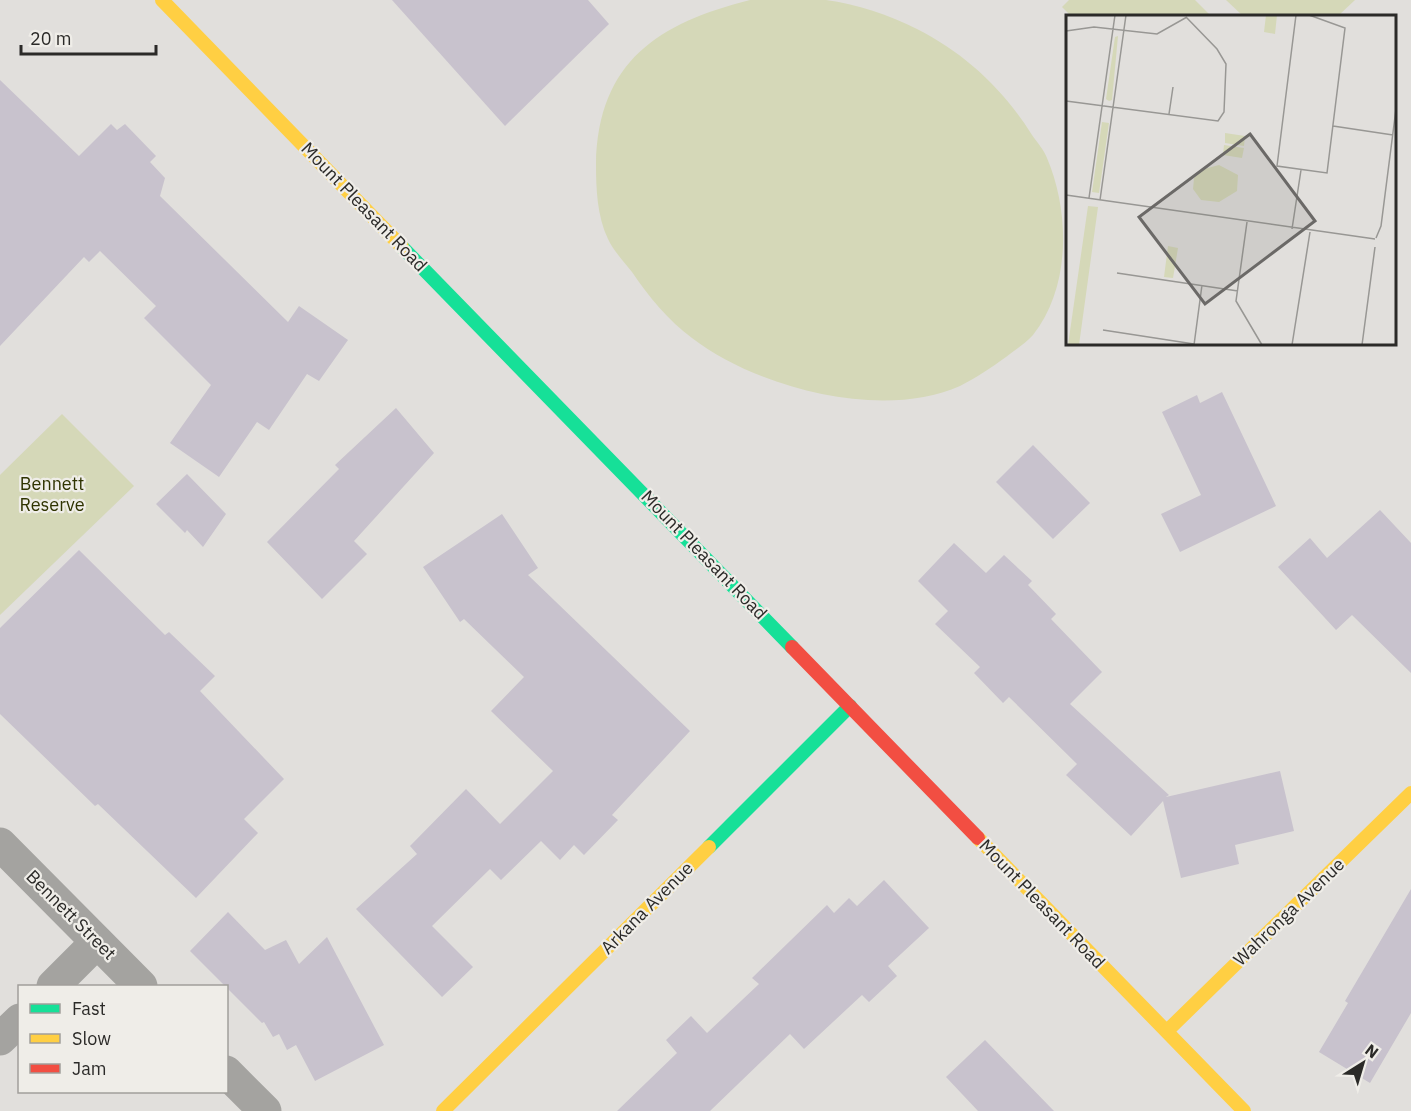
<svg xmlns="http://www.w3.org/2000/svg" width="1411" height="1111" viewBox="0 0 1411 1111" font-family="'IBM Plex Sans',sans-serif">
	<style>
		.green { fill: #d5d8b8 }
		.building { fill: #c8c2cd }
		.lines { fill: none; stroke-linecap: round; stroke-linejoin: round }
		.street { stroke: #a4a3a0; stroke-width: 33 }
		.fast { stroke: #16e098; stroke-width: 14 }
		.slow { stroke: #ffcf43; stroke-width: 14 }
		.jam { stroke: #f24e42; stroke-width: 14 }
		.labels { text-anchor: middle; stroke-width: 4.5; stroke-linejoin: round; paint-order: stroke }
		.street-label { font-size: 18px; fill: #2b2a28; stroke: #efede8 }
		.park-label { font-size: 18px; fill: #2f3300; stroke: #efede8 }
		.inset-road { fill: none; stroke: #989794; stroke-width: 1.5 }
		.view { fill: #6b6967; fill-opacity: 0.15; stroke: #6b6967; stroke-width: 3 }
		.inset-edge { fill: none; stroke: #2b2a28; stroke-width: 3 }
	</style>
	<rect width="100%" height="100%" fill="#e1dfdc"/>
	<g class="green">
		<path d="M750,0C774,0 801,0 826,0C856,4 890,15 917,29C966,54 1003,89 1032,135C1037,142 1044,150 1047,158C1070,212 1071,287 1033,335C1026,343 1015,350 1006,357C992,367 976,378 960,386C882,421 757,388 692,338C669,321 648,296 632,272C624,262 613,250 608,239C597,216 596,188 596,164C598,61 659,23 750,0Z"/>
		<polygon points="1069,0 1195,0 1211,16 1071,16 1062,7"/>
		<polygon points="1226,0 1355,0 1338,16 1243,16"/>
		<polygon points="62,414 134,486 0,615 0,475"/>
	</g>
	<g class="building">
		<polygon points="392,0 588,0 609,24 505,126"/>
		<polygon points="0,80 79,156 111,124 117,130 125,124 156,156 150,162 165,178 160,196 288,322 299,306 348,340 319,381 307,374 269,430 257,422 219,477 170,443 211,385 144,318 156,306 100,251 89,262 84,257 0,346"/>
		<polygon points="1222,392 1276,506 1180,552 1161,514 1201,495 1162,412 1197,395 1200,403"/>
		<polygon points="396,408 434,453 354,541 367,554 322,599 267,542 339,469 335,465"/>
		<polygon points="1033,445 1090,503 1053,539 996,482"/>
		<polygon points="187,474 226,514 203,547 187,530 185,533 156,504"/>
		<polygon points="1380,510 1411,543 1411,673 1352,615 1336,630 1278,567 1310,538 1327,558"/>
		<polygon points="502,514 538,568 528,575 690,731 612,815 618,820 584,855 574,845 560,860 541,841 501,880 490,869 432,926 473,967 442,997 356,909 417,854 410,846 466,789 500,824 553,771 491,711 524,677 464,619 460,622 423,567"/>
		<polygon points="954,543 986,573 1004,555 1032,581 1028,585 1056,614 1051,619 1102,672 1070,704 1169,795 1166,797 1280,771 1294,831 1235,845 1239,864 1181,878 1163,801 1131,836 1066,775 1077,764 1009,697 1003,703 974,673 980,667 935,624 948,611 918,581"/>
		<polygon points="79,550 165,635 169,632 215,676 200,691 284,779 244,819 258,833 196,898 98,804 95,806 0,714 0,628"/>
		<polygon points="884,880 929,928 888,966 897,976 869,1002 862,995 804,1049 790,1034 710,1111 617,1111 677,1053 666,1040 691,1016 707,1033 759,984 752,978 827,905 834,913 849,898 857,906"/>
		<polygon points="1411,889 1411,1013 1370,1083 1319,1052 1348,1003 1345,1001"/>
		<polygon points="228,912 265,950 286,940 299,964 327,937 384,1045 315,1081 296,1045 287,1050 279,1034 273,1037 264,1022 262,1023 190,951"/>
		<polygon points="985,1040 1054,1111 978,1111 946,1077"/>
	</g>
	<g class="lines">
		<g class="street">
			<polyline points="0,844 141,986"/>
			<polyline points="53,986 97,942"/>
			<polyline points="0,1039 20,1020"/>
			<polyline points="226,1072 265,1111"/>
		</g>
		<g class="fast">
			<polyline points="402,247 792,647"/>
			<polyline points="709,847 850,706"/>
		</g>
		<g class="slow">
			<polyline points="162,0 402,247"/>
			<polyline points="978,838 1244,1111"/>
			<polyline points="1167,1031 1411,793"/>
			<polyline points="443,1111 709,847"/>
		</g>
		<polyline class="jam" points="792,647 978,838"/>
	</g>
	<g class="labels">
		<g class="street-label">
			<text transform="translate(364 207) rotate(46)" y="6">Mount Pleasant Road</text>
			<text transform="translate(704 555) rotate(46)" y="6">Mount Pleasant Road</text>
			<text transform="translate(1042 904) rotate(46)" y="6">Mount Pleasant Road</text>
			<text transform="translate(647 908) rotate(-45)" y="6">Arkana Avenue</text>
			<text transform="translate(1289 912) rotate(-44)" y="6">Wahronga Avenue</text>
			<text transform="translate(71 915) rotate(45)" y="6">Bennett Street</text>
		</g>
		<g class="park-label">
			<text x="52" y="490">Bennett<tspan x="52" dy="21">Reserve</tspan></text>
		</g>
	</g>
	<g transform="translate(1066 15)">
		<rect width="330" height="330" fill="#e1dfdc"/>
		<path d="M200,0H211L209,19L198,17ZM52,21L46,85L43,86L40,84L49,22ZM36,107L43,108L33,178L26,177ZM159,118L179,121L178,131L159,128ZM158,130L178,133L176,143L157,140ZM153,150L172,160L171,176L153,187L135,185L127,174L128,163L138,154ZM22,191L32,192L13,330H2ZM102,231L112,233L107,263L98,262Z" fill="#d5d8b8"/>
		<path class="inset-road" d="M230,0L211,151L261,158L279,13L243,0M0,16L28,12L91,19L121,2M0,86L152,106L158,97L160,49L151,34L120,2M103,99L107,72M267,111L327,120M0,180L309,224M23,183L49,0M34,185L60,0M181,207L170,286L196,330M226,214L235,155M310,223L315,211L330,94M51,258L172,276M37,315L128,329M128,330L136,270M226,330L244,217M296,330L309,232"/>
		<path class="view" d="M184,119L249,206L139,289L73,202Z"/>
		<rect width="330" height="330" class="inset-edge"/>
	</g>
	<rect x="18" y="985" width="210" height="108" fill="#efede8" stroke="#a19f9b" stroke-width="1.5"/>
	<rect x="30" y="1004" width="30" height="9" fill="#16e098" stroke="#a19f9b" stroke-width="1.5"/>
	<text x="72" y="1015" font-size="18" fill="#2b2a28">Fast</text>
	<rect x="30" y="1034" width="30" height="9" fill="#ffcf43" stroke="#a19f9b" stroke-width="1.5"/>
	<text x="72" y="1045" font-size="18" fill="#2b2a28">Slow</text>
	<rect x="30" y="1064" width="30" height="9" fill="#f24e42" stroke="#a19f9b" stroke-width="1.5"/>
	<text x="72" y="1075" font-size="18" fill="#2b2a28">Jam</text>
	<g transform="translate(1363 1063) rotate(37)" stroke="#efede8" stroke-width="4.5" paint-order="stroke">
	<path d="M0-4.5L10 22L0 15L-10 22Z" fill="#2b2a28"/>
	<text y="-9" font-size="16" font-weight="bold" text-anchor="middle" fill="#2b2a28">N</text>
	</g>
	<path d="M21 45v9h135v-9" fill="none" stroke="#2b2a28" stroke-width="3"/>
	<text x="30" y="45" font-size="18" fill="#2b2a28" stroke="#efede8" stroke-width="4.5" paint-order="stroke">20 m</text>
</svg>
